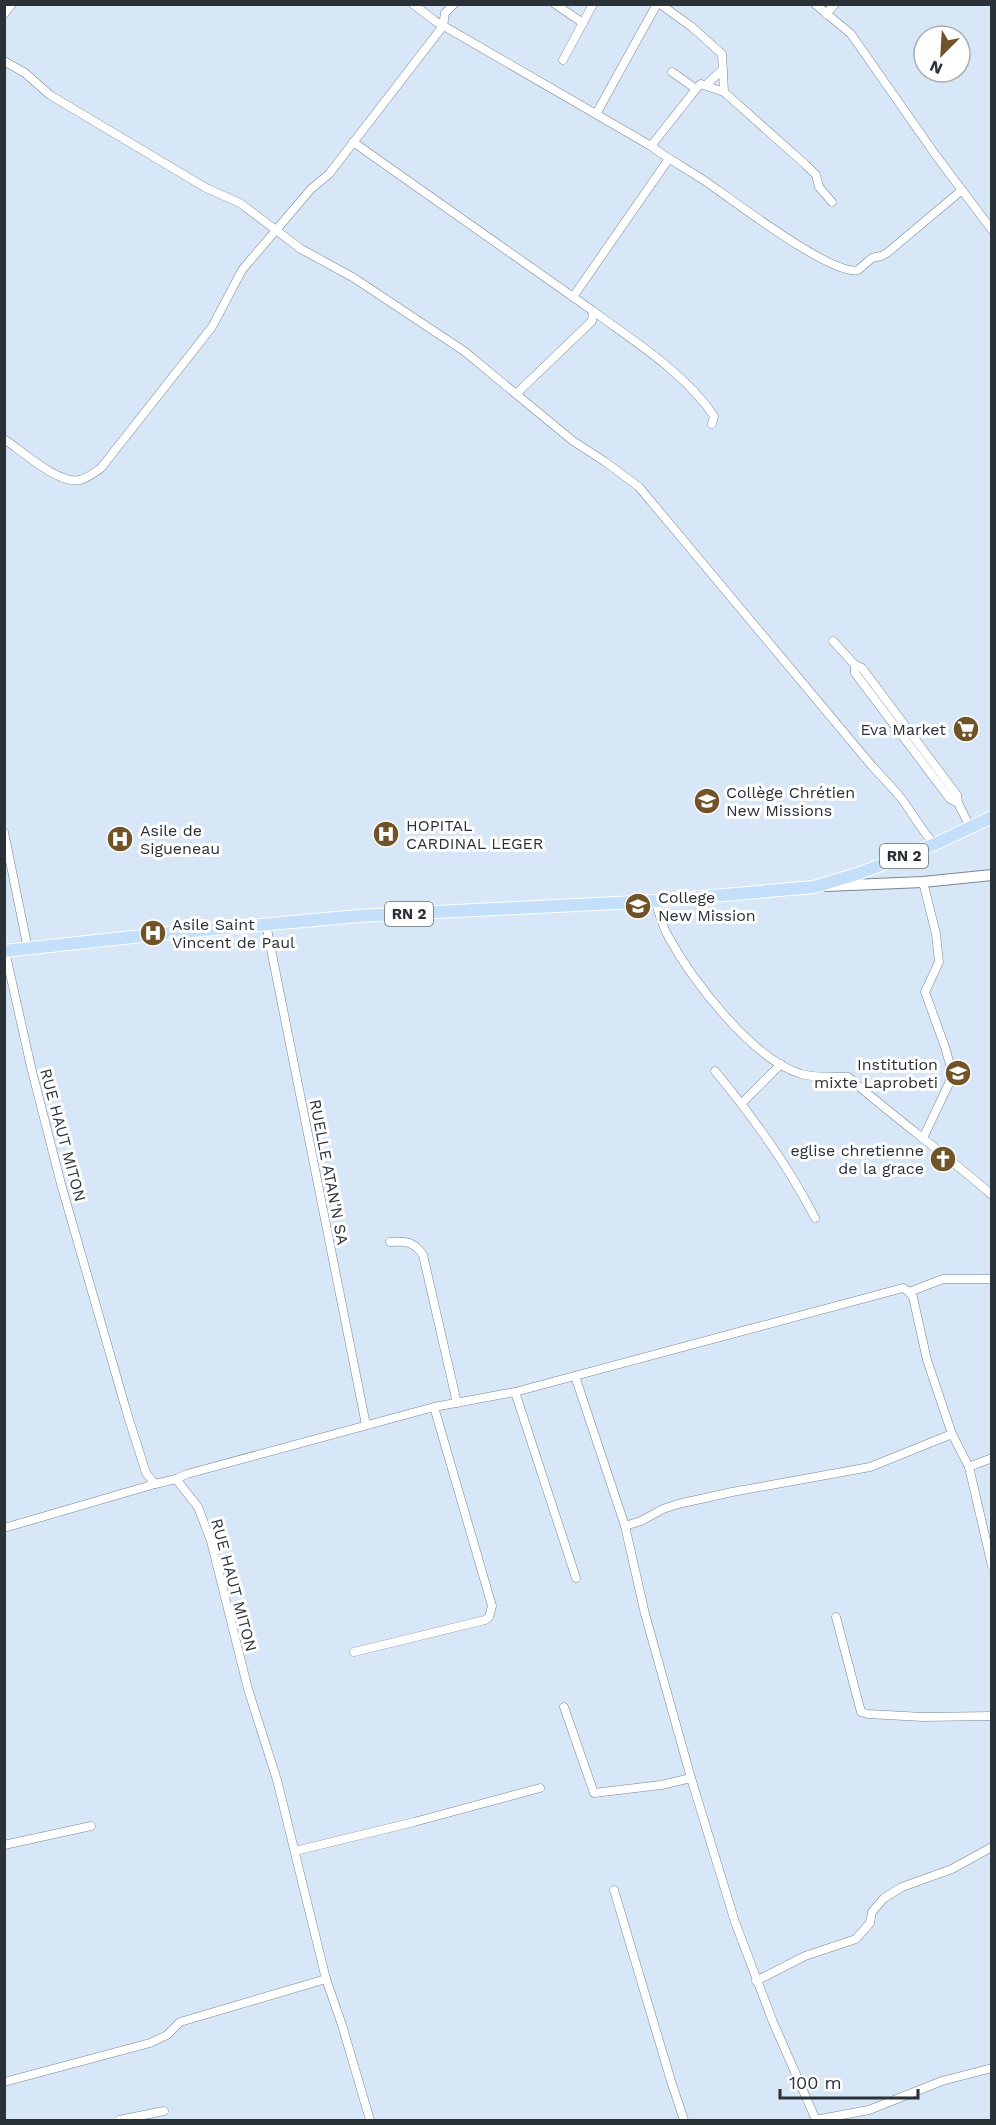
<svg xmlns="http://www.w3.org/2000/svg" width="996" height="2125" font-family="'Work Sans',sans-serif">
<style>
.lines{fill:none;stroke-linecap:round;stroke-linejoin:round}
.street-casing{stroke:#788795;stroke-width:9}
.secondary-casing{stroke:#788795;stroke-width:12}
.primary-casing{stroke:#fff;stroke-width:14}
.street{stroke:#fff;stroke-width:8}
.secondary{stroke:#fff;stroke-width:10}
.primary{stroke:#c3dffa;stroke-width:12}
.labels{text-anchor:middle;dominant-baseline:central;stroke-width:6;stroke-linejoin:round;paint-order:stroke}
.shield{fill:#fff;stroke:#6a6f73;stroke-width:1.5}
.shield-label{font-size:15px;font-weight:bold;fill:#2a3137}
.poi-label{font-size:16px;fill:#2a3137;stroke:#fff;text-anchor:start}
.street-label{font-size:16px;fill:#2a3137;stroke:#fff}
</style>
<rect width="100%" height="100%" fill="#d7e7f8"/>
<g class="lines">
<defs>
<g id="street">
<path d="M413 4 435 21 651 146C668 159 687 169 705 181 730 198 833 277 858 270L872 258 881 256 887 253 962 190"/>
<polyline points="555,4 583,23"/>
<polyline points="660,4 692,27 722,54 724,92 701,84 696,89"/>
<polyline points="815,4 851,34 937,157 992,230"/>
<polyline points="4,14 12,4"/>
<polyline points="826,14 835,4"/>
<polyline points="563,60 593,4"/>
<path d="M4 61 25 73 50 95 206 188 240 203 301 249 354 278 464 351 573 441 604 461 639 487 872 766C882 777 892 787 901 798 909 808 927 839 935 844"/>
<polyline points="706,85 723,69"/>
<polyline points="724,92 806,165 816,175 819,187 832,202"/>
<polyline points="596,114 657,4"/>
<polyline points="353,142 593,311 592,321 516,394"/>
<polyline points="651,146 696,89 672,72"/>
<polyline points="573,297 668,160"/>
<path d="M593 311C635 342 684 372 714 416L712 424"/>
<path d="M4 439C22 451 59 485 80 480 88 478 94 473 101 468L212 327 242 270 311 189 329 174 443 26 445 13 454 4"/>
<polyline points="833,641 855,665 862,668 957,795 958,803 970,827"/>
<polyline points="855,665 855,673 950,799 958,803"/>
<polyline points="4,832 28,949"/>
<polyline points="923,882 936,934 939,962 925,992 945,1047 953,1075 923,1138"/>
<path d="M655 901C659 912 662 925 668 936 692 980 752 1059 801 1074 817 1078 832 1077 848 1077 895 1118 945 1154 992 1195"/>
<polyline points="266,924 366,1425"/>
<polyline points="5,951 31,1067 61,1184 127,1413 146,1473 155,1484 176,1479 198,1507 211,1541 248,1689 277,1780 326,1979 342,2025 370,2120"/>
<path d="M715 1071C753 1117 788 1165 815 1218"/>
<polyline points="742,1103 781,1064"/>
<path d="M390 1242C405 1241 414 1241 423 1255L457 1403"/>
<polyline points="909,1292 943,1279 992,1279"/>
<polyline points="575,1376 625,1526 645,1614 691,1778 735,1922 773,2022 816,2120"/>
<polyline points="515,1392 576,1578"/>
<polyline points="992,1458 969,1467 992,1566"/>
<polyline points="176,1479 187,1474 434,1407 515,1392 903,1288 909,1292 913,1297 927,1360 952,1434 969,1467"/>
<polyline points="625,1526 641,1521 663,1509 678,1504 732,1492 870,1467 952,1434"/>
<polyline points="4,1528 155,1484"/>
<polyline points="836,1617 861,1712 868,1714 923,1717 992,1716"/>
<polyline points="354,1652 485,1620 489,1617 492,1606 434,1407"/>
<polyline points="564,1707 594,1793 661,1785 691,1778"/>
<polyline points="4,1845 91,1826"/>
<polyline points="295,1851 414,1822 540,1788"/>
<polyline points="614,1890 671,2081 684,2120"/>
<polyline points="756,1981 805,1956 856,1939 870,1923 872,1912 884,1898 902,1887 952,1869 992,1847"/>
<polyline points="4,2082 150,2043 167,2035 180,2022 326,1979"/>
<polyline points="119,2120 164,2111"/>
<polyline points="815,2120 869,2110 942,2081 992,2068"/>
</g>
<polyline id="secondary" points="826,886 923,882 992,875"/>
<polyline id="primary" points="4,951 160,934 358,916 655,901 814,887 860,873 935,844 992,817"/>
</defs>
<use href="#street" class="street-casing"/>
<use href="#secondary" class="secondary-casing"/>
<use href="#primary" class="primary-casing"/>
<use href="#street" class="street"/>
<use href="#secondary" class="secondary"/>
<use href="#primary" class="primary"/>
</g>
<defs>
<symbol id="supermarket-disc" viewBox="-11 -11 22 22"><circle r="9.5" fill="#705427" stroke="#fff"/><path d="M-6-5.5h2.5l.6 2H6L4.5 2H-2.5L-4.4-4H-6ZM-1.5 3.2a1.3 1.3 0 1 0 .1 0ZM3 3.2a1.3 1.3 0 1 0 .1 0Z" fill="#fff"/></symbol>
<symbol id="school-disc" viewBox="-11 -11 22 22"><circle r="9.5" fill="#705427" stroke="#fff"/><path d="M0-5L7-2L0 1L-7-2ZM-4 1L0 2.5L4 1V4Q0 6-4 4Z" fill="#fff"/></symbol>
<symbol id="hospital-disc" viewBox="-11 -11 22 22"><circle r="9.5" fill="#705427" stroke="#fff"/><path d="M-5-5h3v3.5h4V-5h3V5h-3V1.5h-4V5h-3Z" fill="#fff"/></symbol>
<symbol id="church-disc" viewBox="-11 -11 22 22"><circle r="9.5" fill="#705427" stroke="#fff"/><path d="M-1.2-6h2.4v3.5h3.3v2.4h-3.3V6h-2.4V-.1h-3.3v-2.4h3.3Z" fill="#fff"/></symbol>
</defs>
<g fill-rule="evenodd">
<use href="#supermarket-disc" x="951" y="714" width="30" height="30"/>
<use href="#school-disc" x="692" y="786" width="30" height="30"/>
<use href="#hospital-disc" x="371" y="819" width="30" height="30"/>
<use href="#hospital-disc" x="105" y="824" width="30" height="30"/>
<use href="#school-disc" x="623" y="891" width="30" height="30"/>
<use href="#hospital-disc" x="138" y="918" width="30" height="30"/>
<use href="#school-disc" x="943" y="1058" width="30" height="30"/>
<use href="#church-disc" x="928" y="1144" width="30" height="30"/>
</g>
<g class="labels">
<g class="shield">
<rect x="880" y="844" width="48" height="24" rx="4.5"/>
<rect x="385" y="902" width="48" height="24" rx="4.5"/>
</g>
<g class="shield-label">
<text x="904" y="856">RN 2</text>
<text x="409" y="914">RN 2</text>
</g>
<g class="poi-label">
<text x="946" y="729" text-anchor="end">Eva Market</text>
<text x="726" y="792">Collège Chrétien<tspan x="726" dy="18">New Missions</tspan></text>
<text x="406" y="825">HOPITAL<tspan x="406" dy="18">CARDINAL LEGER</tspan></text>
<text x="140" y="830">Asile de<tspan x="140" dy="18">Sigueneau</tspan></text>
<text x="658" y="897">College<tspan x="658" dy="18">New Mission</tspan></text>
<text x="172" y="924">Asile Saint<tspan x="172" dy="18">Vincent de Paul</tspan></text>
<text x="938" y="1064" text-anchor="end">Institution<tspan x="938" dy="18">mixte Laprobeti</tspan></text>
<text x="924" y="1150" text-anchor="end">eglise chretienne<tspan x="924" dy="18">de la grace</tspan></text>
</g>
<g class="street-label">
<text transform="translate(63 1135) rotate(75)">RUE HAUT MITON</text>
<text transform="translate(329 1172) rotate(79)">RUELLE ATAN'N SA</text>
<text transform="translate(234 1585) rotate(75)">RUE HAUT MITON</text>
</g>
</g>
<rect width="996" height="2125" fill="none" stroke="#2a3137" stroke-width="12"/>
<g transform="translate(942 54) rotate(204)"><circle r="28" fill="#ffffff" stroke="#aaadaf" stroke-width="1.5"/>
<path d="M0-4.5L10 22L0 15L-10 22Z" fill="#705427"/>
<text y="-9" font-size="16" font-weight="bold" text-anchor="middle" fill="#2a3137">N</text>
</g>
<path d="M780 2089v9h138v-9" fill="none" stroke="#2a3137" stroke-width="3"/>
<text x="789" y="2089" font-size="18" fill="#2a3137" stroke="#ffffff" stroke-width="4.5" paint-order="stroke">100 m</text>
</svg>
